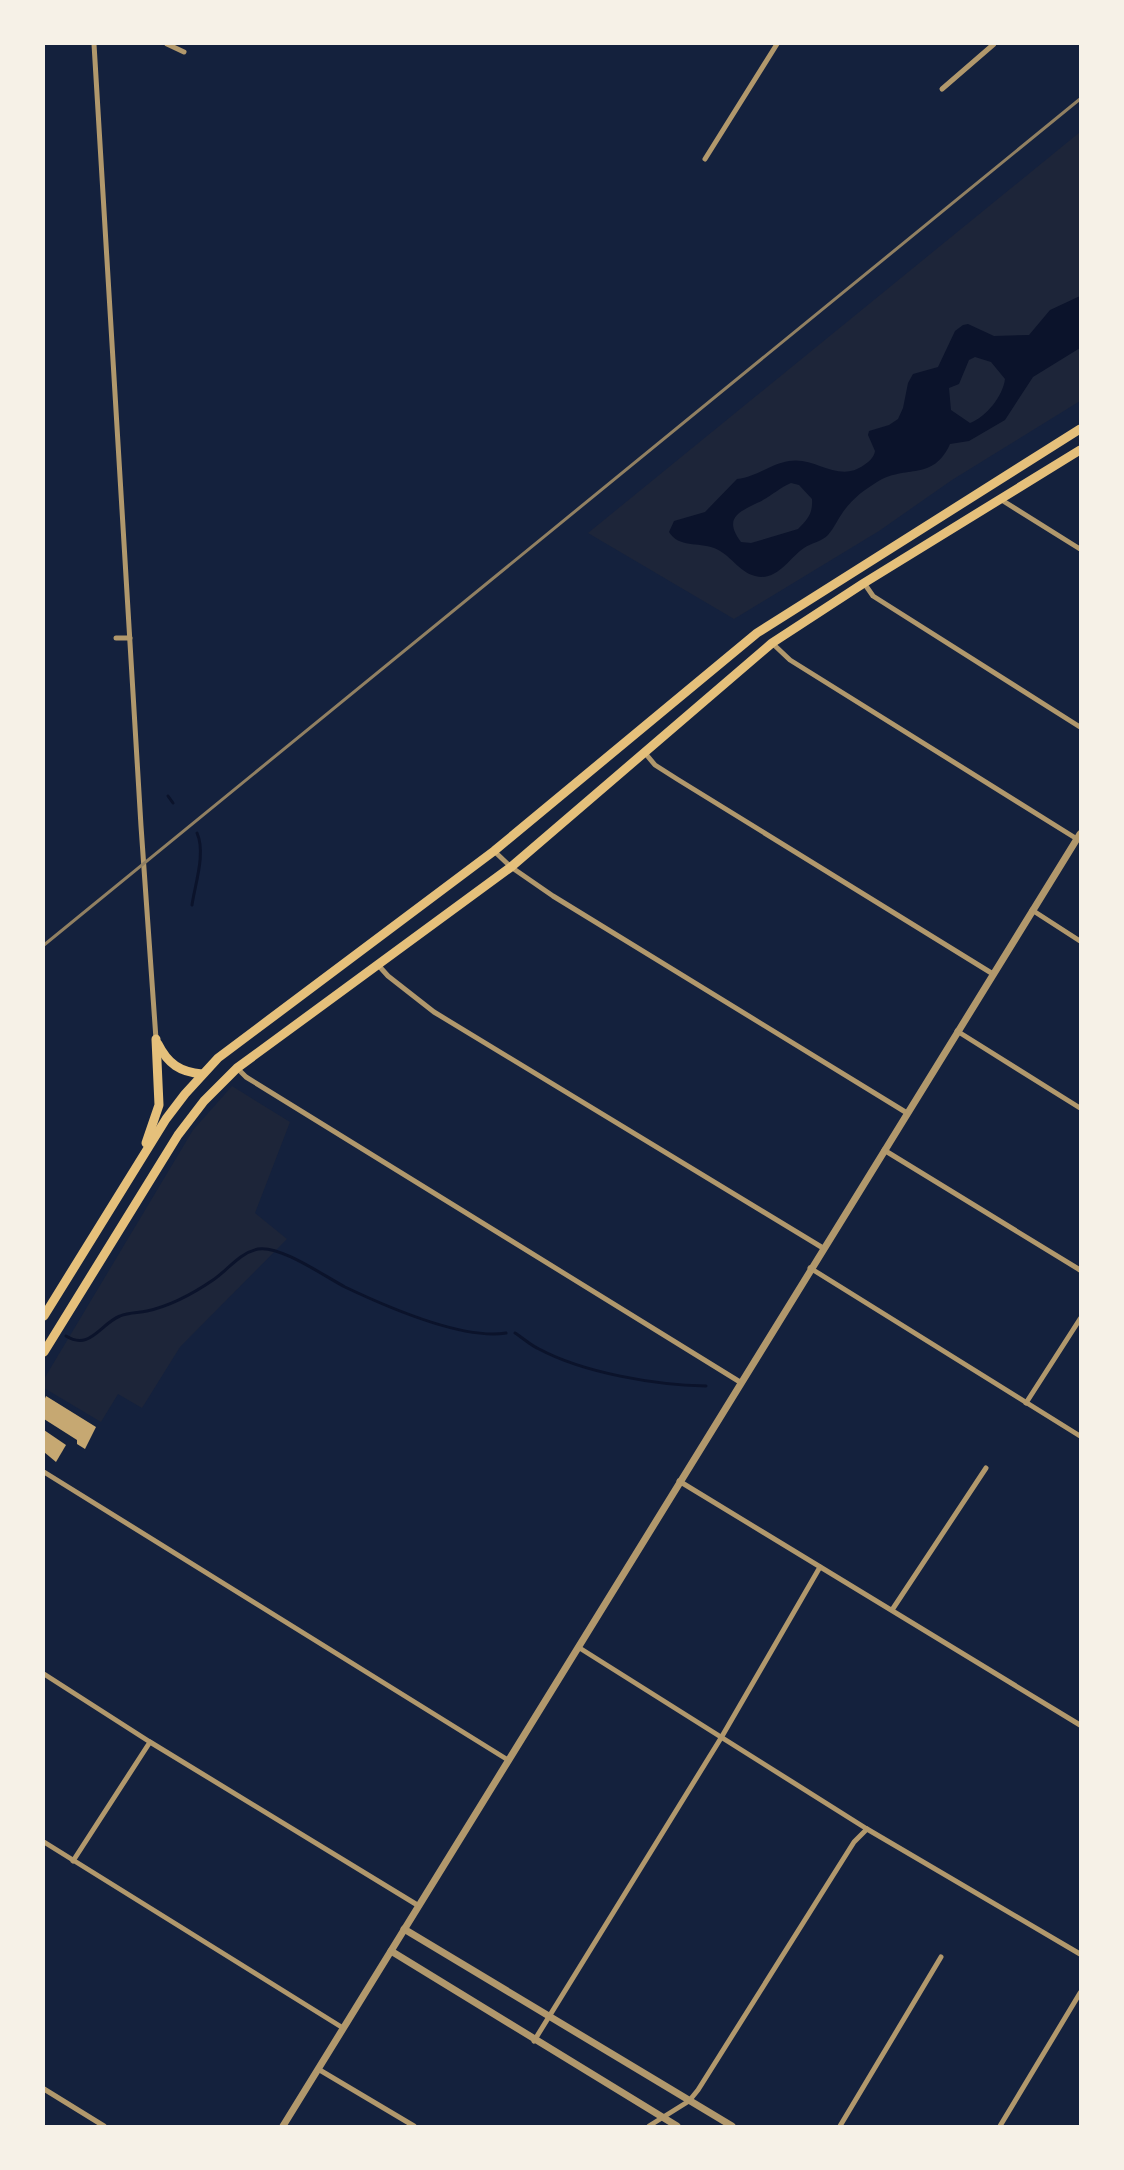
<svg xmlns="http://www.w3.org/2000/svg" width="1124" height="2170" font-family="Inter,sans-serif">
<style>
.green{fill:#1d2539}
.water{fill:#0b132b;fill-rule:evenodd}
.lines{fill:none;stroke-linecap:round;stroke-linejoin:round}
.stream{stroke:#0b132b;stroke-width:3}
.building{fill:#c6a872}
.minor{stroke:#b1986c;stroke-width:5}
.tertiary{stroke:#b1986c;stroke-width:7}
.trunk{stroke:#e5c07b;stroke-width:9}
.rail{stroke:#918062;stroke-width:3}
</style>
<rect width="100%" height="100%" fill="#14213d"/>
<g class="green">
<polygon points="1080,132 1080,401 952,480 879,531 734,619 588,533"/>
<polygon points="232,1086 290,1122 255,1213 287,1239 180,1347 142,1408 118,1394 101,1422 44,1388 44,1379 193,1130"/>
</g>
<path class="water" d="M1080 296V348L1033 377 1005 420 969 441 950 444C933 482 906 464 877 482 864 490 852 499 843 512 838 519 834 528 828 535 823 541 811 543 804 548 789 558 777 582 755 576 739 572 730 554 714 548 698 542 679 548 669 532L674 521 705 512 737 479C757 477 770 464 789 461 816 456 838 484 864 465 870 461 874 457 875 451L868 435 869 431 889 425 898 419 903 408 908 383 913 374 938 367 955 331 963 325 968 324 994 336 1029 335 1050 310ZM975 357 991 362 1005 379C1003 396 986 417 970 423L951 410 949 388 959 384 969 360ZM791 483 799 485 812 499C813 513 808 519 798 529L751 543 741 542C723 518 739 512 757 503 769 498 779 488 791 483Z"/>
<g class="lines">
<g class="stream">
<polyline points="168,796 173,803"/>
<path d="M192 905C195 884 206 853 197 833"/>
<path d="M515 1333C523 1338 530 1345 539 1349 584 1373 655 1385 706 1386"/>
<path d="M66 1336C90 1351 100 1324 120 1316 129 1312 138 1313 147 1311 170 1306 194 1293 213 1280 228 1270 239 1253 258 1249 280 1245 324 1276 345 1287 385 1306 462 1340 506 1333"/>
</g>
</g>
<g class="building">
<polygon points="46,1396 96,1427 85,1449 77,1444 77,1440 44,1419 44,1401"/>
<polygon points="44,1430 66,1445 56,1462 44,1452"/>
</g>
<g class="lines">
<g class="minor">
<polyline points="94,44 141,826 156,1039"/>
<polyline points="167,44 184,52"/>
<polyline points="942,89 994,44"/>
<polyline points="705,159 777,44"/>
<polyline points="1000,499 1080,549"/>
<polyline points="864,583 873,596 1080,727"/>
<polyline points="116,638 130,638"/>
<polyline points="772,643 790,660 1077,839"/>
<polyline points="645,753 655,765 677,779 993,974"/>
<polyline points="494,851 511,867 553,896 907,1113"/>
<polyline points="1032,910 1080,941"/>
<polyline points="379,966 388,976 434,1012 823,1248"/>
<polyline points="957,1031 1080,1108"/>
<polyline points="237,1068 246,1077 740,1382"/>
<polyline points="884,1150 1080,1270"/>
<polyline points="810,1268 1080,1436"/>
<polyline points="1026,1403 1080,1319"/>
<polyline points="44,1472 508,1760"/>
<polyline points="679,1481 1080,1725"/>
<polyline points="892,1610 986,1468"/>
<polyline points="578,1647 867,1829 1080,1954"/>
<polyline points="44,1674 150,1742 419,1906"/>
<polyline points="44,1842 343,2028"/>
<polyline points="73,1861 150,1742"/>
<polyline points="534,2041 721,1738 820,1567"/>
<polyline points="318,2069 414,2126"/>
<polyline points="44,2089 104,2126"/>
<polyline points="649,2126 689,2101 698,2090 854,1842 867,1829"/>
<polyline points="840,2126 941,1957"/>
<polyline points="1000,2126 1080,1993"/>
</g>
<g class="tertiary">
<polyline points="404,1929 732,2126"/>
<polyline points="391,1951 677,2126"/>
<polyline points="283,2126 1080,834"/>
</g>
<g class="trunk">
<path d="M158 1044C168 1064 180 1072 202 1074"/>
<polyline points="146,1143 159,1105 156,1039"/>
<polyline points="44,1316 166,1119 185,1094 218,1058 494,851 757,633 1080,429"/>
<polyline points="44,1352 178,1135 204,1101 237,1068 511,867 772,643 864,583 1080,450"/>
</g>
<polyline class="rail" points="44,945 1080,99"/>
</g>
<rect width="1124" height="2170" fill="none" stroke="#f6f1e7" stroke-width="90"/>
</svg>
